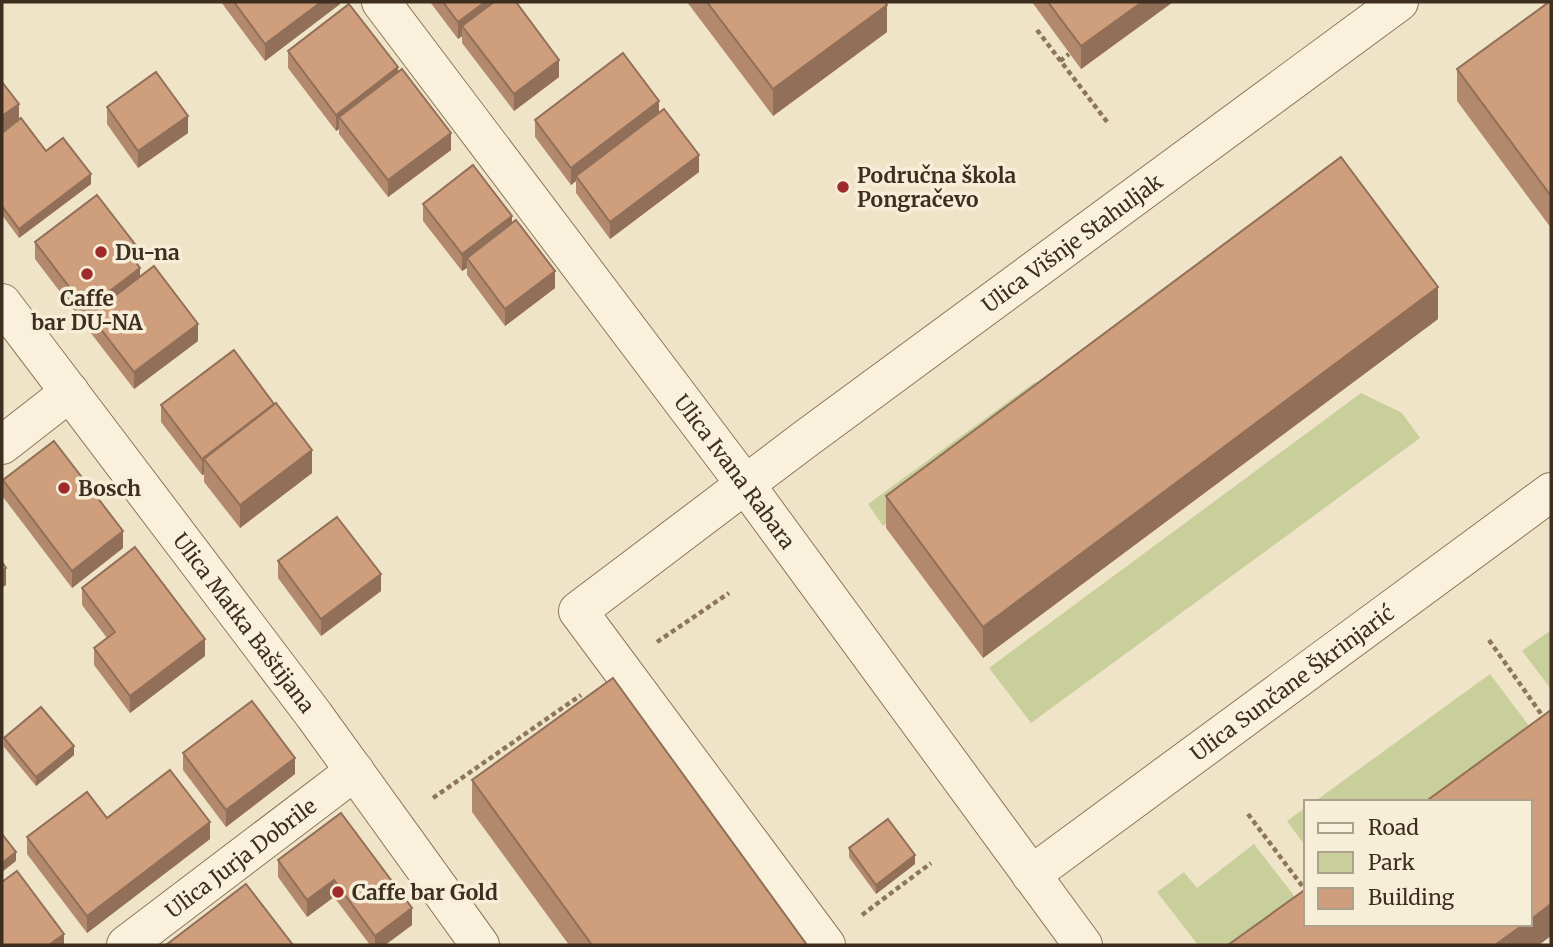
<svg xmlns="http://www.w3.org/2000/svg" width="1553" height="947" font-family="Merriweather,serif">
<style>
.green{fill:#c9cf9b}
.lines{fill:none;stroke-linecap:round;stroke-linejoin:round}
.minor-casing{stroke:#8d765c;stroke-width:40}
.path{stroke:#8d765c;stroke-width:4.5;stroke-dasharray:5 3.5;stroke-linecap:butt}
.minor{stroke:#faf1dc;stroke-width:38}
.wall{fill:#b2896c}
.shaded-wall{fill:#916f58}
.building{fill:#cf9f7d;stroke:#916f58;stroke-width:2}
.poi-dot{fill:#9e2a2b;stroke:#f7eed8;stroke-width:2.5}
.labels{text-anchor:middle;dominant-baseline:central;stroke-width:7;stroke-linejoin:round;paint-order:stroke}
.poi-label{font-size:21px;font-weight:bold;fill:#3d2e20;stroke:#f7eed8;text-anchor:start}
.street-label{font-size:21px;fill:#3d2e20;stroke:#f7eed8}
</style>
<rect width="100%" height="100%" fill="#f0e4c8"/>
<g class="green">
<polygon points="1035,382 1052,403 883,526 868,504"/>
<polygon points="1361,393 1402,413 1420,438 1031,723 989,668"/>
<polygon points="1551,630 1551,689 1522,651"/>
<polygon points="1490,674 1533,731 1436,802 1314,802"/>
<polygon points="1306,807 1306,847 1287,821"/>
<polygon points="1254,844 1299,902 1243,945 1198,945 1157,892 1184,872 1197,888"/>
</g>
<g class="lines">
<defs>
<g id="minor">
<path id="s1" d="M381 2 745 484 1083 945"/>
<path id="s2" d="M2 303 314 715 480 945"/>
<polyline points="2,445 70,392"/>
<path id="s3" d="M1031 875 1551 492"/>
<path id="s4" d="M126 945 355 771"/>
<path id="s5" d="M826 945 578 611 804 440 1399 2"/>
</g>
</defs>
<use href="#minor" class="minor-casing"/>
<g class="path">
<polyline points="1037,30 1108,123"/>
<polyline points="1060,61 1069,54"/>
<polyline points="1489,640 1551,728"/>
<polyline points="657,642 729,593"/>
<polyline points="433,798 581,695"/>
<polyline points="1248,814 1306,891"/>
<polyline points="862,915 931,863"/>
</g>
<use href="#minor" class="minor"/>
</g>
<g class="wall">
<polygon points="221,2 340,2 340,4 265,61"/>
<polygon points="430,2 516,2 559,77 514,111 462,43 462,36 458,39"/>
<polygon points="687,2 885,2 887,32 773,116"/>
<polygon points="1032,2 1173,2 1081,69"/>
<polygon points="1551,2 1551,228 1457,101 1457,69"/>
<polygon points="288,51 398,72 451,150 388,197 339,134 339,129 336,131 288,68"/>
<polygon points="2,82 19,120 46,151 91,184 19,238 2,215"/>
<polygon points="107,107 188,133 138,168 107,124"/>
<polygon points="659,113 699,172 610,239 576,193 576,181 571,185 535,137 535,120"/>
<polygon points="423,204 512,223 555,288 505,326 467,275 467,268 462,271 423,221"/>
<polygon points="35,242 138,265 140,277 198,341 134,389 90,332 90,323 86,326 35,259"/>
<polygon points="1438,319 983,658 886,528 886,496"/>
<polygon points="161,405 312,473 240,528 204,482 204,474 202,475 161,422"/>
<polygon points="3,480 123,548 72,588 3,497"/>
<polygon points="278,561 381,591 321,636 278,578"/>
<polygon points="82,588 205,656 130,713 94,665 94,648 107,638 82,605"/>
<polygon points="4,738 74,755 36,786 4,747"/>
<polygon points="183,753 295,774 226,827 183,770"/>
<polygon points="472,780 807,945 569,945 472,812"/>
<polygon points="341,813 412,925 385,945 370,945 334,897 307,917 278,877 278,860"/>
<polygon points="107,818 210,839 87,933 27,854 27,837"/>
<polygon points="849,848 915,864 876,894 849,857"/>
</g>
<g class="shaded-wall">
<polygon points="321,2 340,2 340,4 265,61 265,44"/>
<polygon points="485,2 507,2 462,26 462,36 458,39 458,22"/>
<polygon points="1142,2 1173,2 1081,69 1081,46"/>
<polygon points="887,5 887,32 773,116 773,89"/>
<polygon points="559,60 559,77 514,111 514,94"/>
<polygon points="398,67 398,84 339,117 339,129 336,131 336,115"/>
<polygon points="659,101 659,118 576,176 576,181 571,185 571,168"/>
<polygon points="19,104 19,121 2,133 2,116"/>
<polygon points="188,116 188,133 138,168 138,151"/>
<polygon points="451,133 451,150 388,197 388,180"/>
<polygon points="699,155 699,172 610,239 610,222"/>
<polygon points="91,174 91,184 19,238 19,229"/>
<polygon points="512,216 512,233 467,258 467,268 462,271 462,254"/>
<polygon points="138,248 138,265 130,254"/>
<polygon points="140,268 140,285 90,315 90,323 86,326 86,309"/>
<polygon points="555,271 555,288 505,326 505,309"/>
<polygon points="1438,287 1438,319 983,658 983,627"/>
<polygon points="198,324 198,341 134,389 134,372"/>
<polygon points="274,404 274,421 204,459 204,474 202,475 202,459"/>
<polygon points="312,450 312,473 240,528 240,505"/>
<polygon points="123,531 123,548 72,588 72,571"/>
<polygon points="6,568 6,585 2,588 2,571"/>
<polygon points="381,574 381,591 321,636 321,619"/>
<polygon points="205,639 205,656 130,713 130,696"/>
<polygon points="74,746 74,755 36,786 36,777"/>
<polygon points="295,758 295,774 226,827 226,810"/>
<polygon points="210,822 210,839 87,933 87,916"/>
<polygon points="16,852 16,861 2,872 2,863"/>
<polygon points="915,855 915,864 876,894 876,885"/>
<polygon points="334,880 334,897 307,917 307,900"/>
<polygon points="1551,904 1551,936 1539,945 1495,945 1524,924 1530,924 1530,920"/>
<polygon points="412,908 412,925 385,945 375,945 375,936"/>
<polygon points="64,934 64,945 49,945"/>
</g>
<g class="building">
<polygon points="234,2 321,2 265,44"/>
<polygon points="443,2 485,2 458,22"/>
<polygon points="494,2 516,2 559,60 514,94 462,26"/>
<polygon points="707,2 885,2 887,5 773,89"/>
<polygon points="1048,2 1142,2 1081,46"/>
<polygon points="1549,2 1551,2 1551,196 1457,69"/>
<polygon points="349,4 398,67 336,115 288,51"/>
<polygon points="623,53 659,101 571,168 535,120"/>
<polygon points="402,69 451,133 388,180 339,117"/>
<polygon points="156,72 188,116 138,151 107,107"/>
<polygon points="2,82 19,104 2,116"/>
<polygon points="664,109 699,155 610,222 576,176"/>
<polygon points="21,118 46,151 63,138 91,174 19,229 2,206 2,133"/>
<polygon points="1341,157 1438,287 983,627 886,496"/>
<polygon points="473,165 512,216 462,254 423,204"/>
<polygon points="97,195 138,248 130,254 140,268 86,309 35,242"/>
<polygon points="516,220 555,271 505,309 467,258"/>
<polygon points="154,266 198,324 134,372 90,315"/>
<polygon points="234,350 274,404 202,459 161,405"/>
<polygon points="276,403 312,450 240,505 204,459"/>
<polygon points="54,441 123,531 72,571 3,480"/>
<polygon points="337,517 381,574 321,619 278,561"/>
<polygon points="135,547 205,639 130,696 94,648 115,632 82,588"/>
<polygon points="2,562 6,568 2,571"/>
<polygon points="613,678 807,945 592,945 472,780"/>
<polygon points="252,701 295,758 226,810 183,753"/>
<polygon points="41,707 74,746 36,777 4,738"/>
<polygon points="1551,710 1551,904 1530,920 1530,802 1425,802"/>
<polygon points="170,770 210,822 87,916 27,837 87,792 107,818"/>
<polygon points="341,813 412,908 375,936 334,880 307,900 278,860"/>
<polygon points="888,819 915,855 876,885 849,848"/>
<polygon points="2,834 16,852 2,863"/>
<polygon points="17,871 64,934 49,945 2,945 2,882"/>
<polygon points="246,884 293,945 166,945"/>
<polygon points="1306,889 1306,924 1524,924 1495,945 1228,945"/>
</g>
<g class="poi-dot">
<circle cx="843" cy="187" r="7"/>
<circle cx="101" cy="252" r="7"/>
<circle cx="87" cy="274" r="7"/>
<circle cx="64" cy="488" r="7"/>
<circle cx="338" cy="892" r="7"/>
</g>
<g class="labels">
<g class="poi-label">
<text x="857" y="175">Područna škola<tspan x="857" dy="24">Pongračevo</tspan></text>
<text x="115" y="252">Du-na</text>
<text x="87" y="298" text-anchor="middle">Caffe<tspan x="87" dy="24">bar DU-NA</tspan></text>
<text x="78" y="488">Bosch</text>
<text x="352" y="892">Caffe bar Gold</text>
</g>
<g class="street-label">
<text stroke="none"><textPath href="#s5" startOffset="1032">Ulica Višnje Stahuljak</textPath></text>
<text stroke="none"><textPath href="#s1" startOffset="588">Ulica Ivana Rabara</textPath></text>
<text stroke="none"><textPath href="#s2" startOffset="401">Ulica Matka Baštijana</textPath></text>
<text stroke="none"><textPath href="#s3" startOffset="324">Ulica Sunčane Škrinjarić</textPath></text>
<text stroke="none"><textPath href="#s4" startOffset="144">Ulica Jurja Dobrile</textPath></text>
</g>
</g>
<rect width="1553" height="947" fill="none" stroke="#3d2e20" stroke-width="7"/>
<rect x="1304" y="800" width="228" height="126" fill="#f7eed8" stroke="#ada18e" stroke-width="2"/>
<rect x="1318" y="823" width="35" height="10" fill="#faf1dc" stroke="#ada18e" stroke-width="2"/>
<text x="1368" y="835" font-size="21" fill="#3d2e20">Road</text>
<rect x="1318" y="852" width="35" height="21" fill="#c9cf9b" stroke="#ada18e" stroke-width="2"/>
<text x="1368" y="870" font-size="21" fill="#3d2e20">Park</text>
<rect x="1318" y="888" width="35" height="21" fill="#cf9f7d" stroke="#ada18e" stroke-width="2"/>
<text x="1368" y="905" font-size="21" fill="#3d2e20">Building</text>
</svg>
